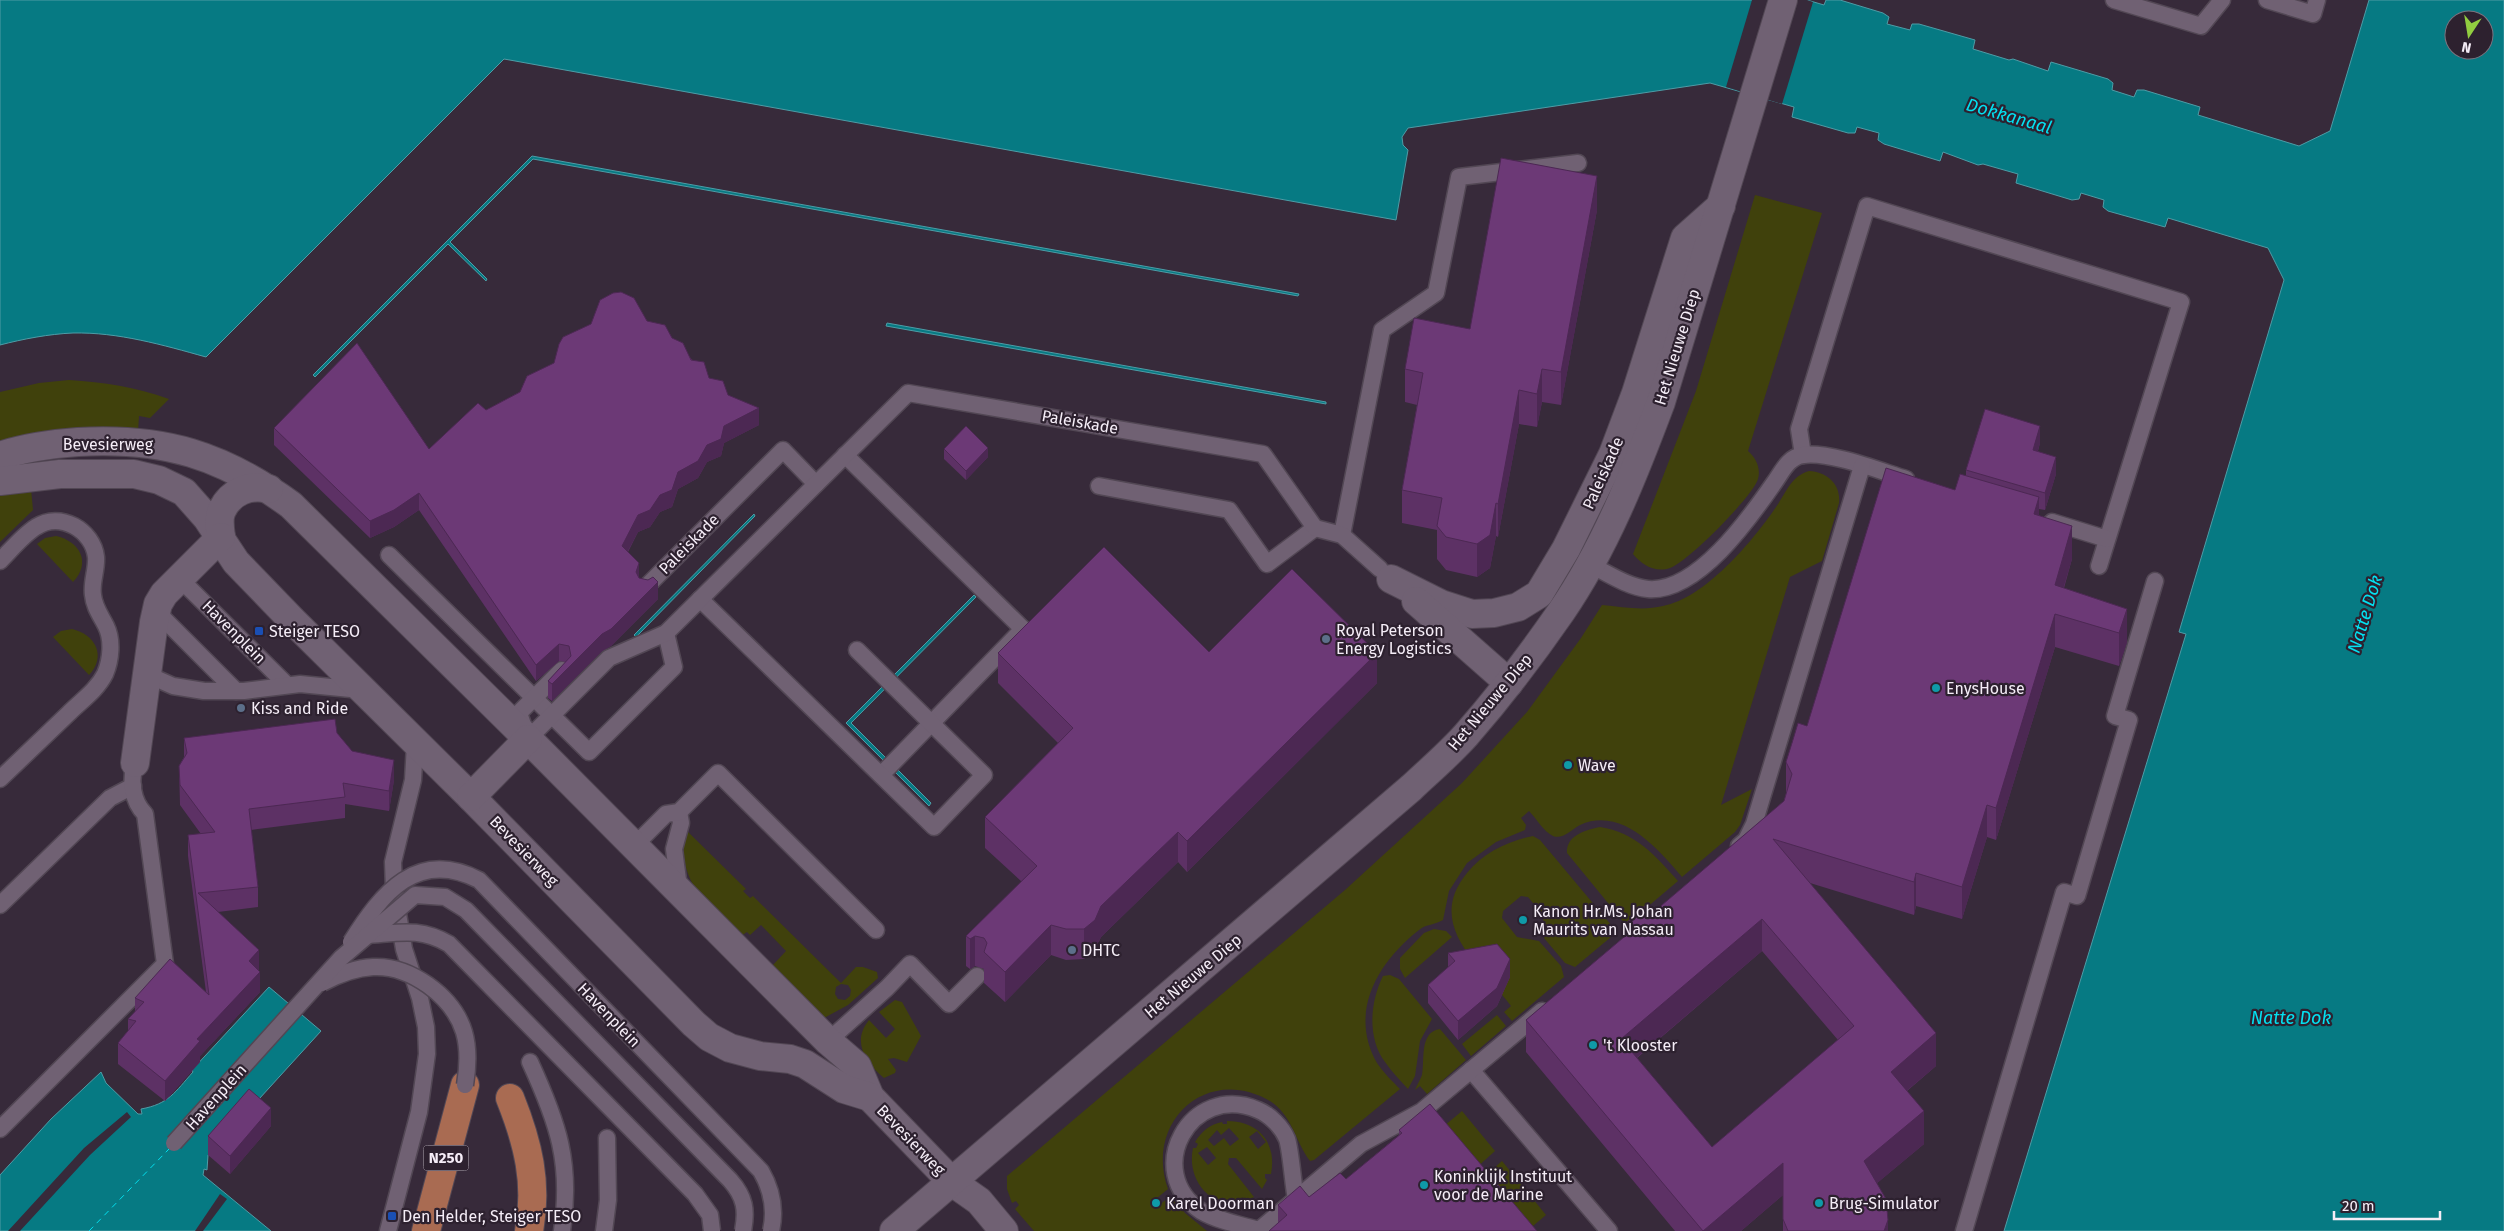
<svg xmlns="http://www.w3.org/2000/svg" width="2504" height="1231" font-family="'Fira Sans',sans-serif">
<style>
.green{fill:#40410c;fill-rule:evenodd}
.water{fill:#067a83;stroke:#4e9ca6;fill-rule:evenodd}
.pier{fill:#372a3a}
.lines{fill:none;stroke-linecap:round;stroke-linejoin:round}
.ferry{stroke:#03e1f1;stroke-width:1;stroke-dasharray:6 5;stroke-linecap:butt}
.lane-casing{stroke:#524754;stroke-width:19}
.street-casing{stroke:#524754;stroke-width:30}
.secondary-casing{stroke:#524754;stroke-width:30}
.primary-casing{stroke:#524754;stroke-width:30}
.lane{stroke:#706173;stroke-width:16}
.street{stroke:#706173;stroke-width:28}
.secondary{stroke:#706173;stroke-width:28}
.primary{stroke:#a96b52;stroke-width:28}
.lane-bridge-casing{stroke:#524754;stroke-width:19;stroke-linecap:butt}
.lane-bridge{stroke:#706173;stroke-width:16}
.wall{fill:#5d3165;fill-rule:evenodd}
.shaded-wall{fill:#4c2853}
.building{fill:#6c3976;stroke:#4c2853;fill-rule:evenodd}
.transit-dot{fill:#1a4fb4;stroke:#2d212f;stroke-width:2}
.service-dot{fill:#5c6f8a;stroke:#2d212f;stroke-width:2}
.culture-dot{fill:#0f9aa8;stroke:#2d212f;stroke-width:2}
.labels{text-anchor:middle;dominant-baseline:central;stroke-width:4.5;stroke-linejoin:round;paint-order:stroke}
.shield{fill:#2d212f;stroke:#b9b0bb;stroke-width:1}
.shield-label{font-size:15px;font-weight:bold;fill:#f5edf7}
.street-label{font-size:16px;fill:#f5edf7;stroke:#2d212f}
.poi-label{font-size:16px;fill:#f5edf7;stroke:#2d212f;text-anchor:start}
.water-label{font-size:18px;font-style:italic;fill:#03e1f1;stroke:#2d212f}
</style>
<rect width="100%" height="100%" fill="#372a3a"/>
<g class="green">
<path d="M1755 195 1822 213 1748 451C1756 458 1761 468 1758 479 1753 496 1688 562 1670 568 1655 573 1642 565 1633 554L1696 391Z"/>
<path d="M69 380C104 382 135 387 169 399L150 418 139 416 138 432 0 442V392L39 383Z"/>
<path d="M1809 471C1827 472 1841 484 1839 503L1822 561 1790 577 1721 805 1752 789 1740 825 1735 832 1682 877C1658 849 1622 806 1580 825 1572 829 1563 840 1553 836 1544 832 1536 818 1529 811L1521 818 1526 825 1525 830 1496 842 1467 863 1449 891 1443 920C1435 925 1426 924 1419 930 1378 962 1348 1012 1377 1063 1383 1072 1392 1081 1400 1089L1314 1160 1310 1161C1295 1141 1292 1115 1270 1101 1207 1064 1144 1122 1168 1189L1151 1203 1155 1208 1171 1196 1185 1213 1207 1231H1034L1015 1209 1019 1205 1016 1201 1012 1203 1007 1189V1176L1345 890 1462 783 1527 712 1581 638 1602 605C1623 607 1643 611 1663 606 1705 598 1753 541 1776 507 1786 493 1791 476 1809 471Z"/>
<polygon points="31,489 33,510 0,542 0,495"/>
<path d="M56 536C79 541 92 562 73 582L37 544 45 538Z"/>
<path d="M72 629C95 634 107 656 89 675L53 637 61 631Z"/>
<path d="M1600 827C1635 832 1656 856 1678 881L1626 925 1567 853C1566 835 1586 830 1600 827Z"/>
<path d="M685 829 746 889 743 891 750 898 753 896 841 983 856 967H863L877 972 878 978 848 1005 824 1018 772 966 786 951 761 925 750 935 747 932 741 936C707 902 676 884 685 829ZM841 984 848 985 851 990 850 996 845 1000 838 999 835 994 836 987Z"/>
<path d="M1533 836 1540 840 1617 932 1575 967 1565 963 1544 938 1543 915 1528 897 1521 896 1503 911 1502 918 1517 937 1539 941 1561 966 1564 977 1512 1021 1504 1012 1511 1006C1481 966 1424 925 1467 873 1483 853 1508 841 1533 836Z"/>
<polygon points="1434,929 1446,931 1452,937 1405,978 1400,969 1400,958 1424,933"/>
<path d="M1390 975 1399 979 1432 1019 1420 1041 1415 1076 1408 1089C1400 1080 1392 1072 1385 1062 1367 1038 1370 1002 1383 976Z"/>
<path d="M895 1000 902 1002 921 1036 907 1062 894 1058 888 1059 896 1070 895 1073 884 1078C866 1063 851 1042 869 1020L886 1038 895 1029 879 1012Z"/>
<polygon points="1497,1015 1506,1026 1471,1056 1462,1044"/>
<path d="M1440 1029 1466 1060 1427 1094 1420 1086 1415 1090C1417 1085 1420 1080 1422 1075 1425 1060 1419 1032 1440 1029Z"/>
<polygon points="1462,1111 1495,1151 1465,1178 1431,1137"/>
<path d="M1227 1121C1259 1121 1277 1143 1271 1174H1265V1178L1267 1180 1262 1189 1236 1158H1229L1228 1164 1254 1197C1219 1218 1185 1184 1193 1148H1196L1198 1144 1195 1142C1202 1131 1209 1125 1222 1122L1223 1124H1227ZM1229 1128 1239 1139 1230 1146 1224 1138 1214 1146 1208 1140 1217 1130 1221 1135ZM1257 1131 1266 1142 1258 1149 1249 1137ZM1207 1147 1216 1158 1208 1165 1198 1153Z"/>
<polygon points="1502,1161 1546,1215 1527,1231 1472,1187"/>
</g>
<g class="water">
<path d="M0 0H1807L1824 5 1826 0H1840L1883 13 1889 17 1887 24 1910 30 1912 24H1919L1975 40 1973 49 2009 60 2013 59 2048 71 2051 62 2108 79 2113 83 2112 90 2134 97 2137 90H2144L2200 107 2198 115 2299 146 2330 131 2369 0H2504V1231H2004L2186 634 2179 632 2284 280 2268 248 2168 218 2165 227 2108 211 2103 207 2104 200 2081 193 2079 199 2072 200 2016 183 2018 174 1983 164 1978 165 1943 152 1940 161 1884 144 1878 140 1879 133 1857 127 1855 133H1848L1792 117 1794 107 1710 83 1408 128 1402 137 1403 145 1408 150 1396 220 504 59 206 357C163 345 118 332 73 333 49 334 23 339 0 345ZM2454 20H2484V50H2454Z"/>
<polygon points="532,156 1299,294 1298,296 533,159 450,242 487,279 486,281 448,244 315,377 313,375"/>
<polygon points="887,323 1288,395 1326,402 1326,404 886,326"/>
<polygon points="754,514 755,516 636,637 634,635"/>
<polygon points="974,595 976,597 851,723 931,803 929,806 846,723"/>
<path d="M269 987 321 1031 208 1155 207 1170 204 1169 203 1175 271 1231H0V1175L51 1119 101 1072 106 1083 138 1114H142L141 1109C169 1104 175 1092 193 1072L192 1070Z"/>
</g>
<g class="pier">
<polygon points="1752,0 1807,0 1813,2 1782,104 1726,87"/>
<polygon points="127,1112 131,1117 90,1155 20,1231 8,1231 84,1148"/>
<polygon points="220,1194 227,1199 203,1231 195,1231"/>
</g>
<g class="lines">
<polyline class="ferry" points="89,1231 169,1149"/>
<defs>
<g id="lane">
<polyline points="2114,0 2201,26 2222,0"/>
<polyline points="2267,0 2313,14 2317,0"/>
<polyline points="845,455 1023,629 881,775"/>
<polyline points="1803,455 1799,429 1867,206 2181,302 2099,566"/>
<polyline points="1099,486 1229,510 1267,564 1315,528"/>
<polyline points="2052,522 2107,539"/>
<polyline points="1342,535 1382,330 1436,293 1459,177 1578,163"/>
<polyline points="389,555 589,752 674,667 666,633"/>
<path d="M0 561C11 550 23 535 36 527 60 511 93 530 96 557 97 570 91 582 93 595 94 607 101 616 106 626 113 640 111 660 105 674 97 690 81 701 69 713 46 735 23 757 0 779"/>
<path d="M1589 564C1607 573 1628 587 1648 589 1697 593 1749 519 1774 483 1782 472 1788 457 1803 455 1829 451 1880 471 1906 479"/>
<polyline points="180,579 287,685"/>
<polyline points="646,587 783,450 816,484"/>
<polyline points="700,599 934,827 984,775 857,650"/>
<polyline points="156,611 236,691"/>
<polyline points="562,670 519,713 528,739 609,658 666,633 908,393 1263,454 1315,528 1342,535 1380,569"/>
<polyline points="146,674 173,686 204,691 244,691 300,684 361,690"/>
<polyline points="679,812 681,823 674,849 679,888"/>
<polyline points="627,840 643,837 666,814 679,812 718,773 876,930"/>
<polyline points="1739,846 1746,840 1754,824 1862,466"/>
<polyline points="0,905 110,798 133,786"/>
<polyline points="828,1041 887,988 910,964 949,1004 977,976"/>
<path d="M530 1062C558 1123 572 1163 562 1231"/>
<polyline points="1471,1070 1609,1231"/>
<path d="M0 1129 165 964 145 814C132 801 130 781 135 763"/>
<path d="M1259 1230C1241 1225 1218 1221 1201 1211 1142 1172 1190 1081 1258 1110 1270 1115 1282 1127 1287 1139 1291 1151 1293 1185 1296 1199"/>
<polyline points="388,1231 419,1112 427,1054 426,1027 420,998 404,949 394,890 393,862 413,780 415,744"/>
<polyline points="604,1231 608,1200 607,1138"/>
<polyline points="1258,1231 1361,1144 1422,1111 1542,1011"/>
<polyline points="1964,1231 2064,892 2077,896 2129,720 2115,716 2155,581"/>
</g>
<g id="street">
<path d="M0 456C26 447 51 444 78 442 164 437 222 455 291 505L528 739 828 1041 857 1066 870 1097 952 1182 979 1201 1004 1231"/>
<polyline points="0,481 60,474 134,474 159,480 184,492 207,518 236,562 292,620 471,797 694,1024 709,1037 730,1048 760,1056 790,1059 805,1064 844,1089 870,1097"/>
<path d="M221 537C220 529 218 518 222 510 231 491 251 484 269 489"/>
<polyline points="1391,579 1441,604 1472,614 1494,613 1518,607 1539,594 1566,549 1613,454 1636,393 1685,238 1721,206"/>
<polyline points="1416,601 1509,683"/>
<polyline points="135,763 154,622 158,604 164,594 221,537"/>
<polyline points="471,797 528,739"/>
</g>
<path id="secondary" d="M894 1231 1411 788C1429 771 1449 754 1466 735 1500 696 1532 654 1561 612 1605 548 1634 474 1661 402L1783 0"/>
<g id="primary">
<path d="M510 1098C528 1143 538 1183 529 1231"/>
<polyline points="426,1231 465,1085"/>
</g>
</defs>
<use href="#lane" class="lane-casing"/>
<use href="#street" class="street-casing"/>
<use href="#secondary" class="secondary-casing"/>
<use href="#primary" class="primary-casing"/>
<use href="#lane" class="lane"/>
<use href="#street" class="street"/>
<use href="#secondary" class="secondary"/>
<use href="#primary" class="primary"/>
<defs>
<g id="lane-bridge">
<path d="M367 935C399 933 420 927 449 944L695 1194 710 1215 712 1231"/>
<path d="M351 942C382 893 417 848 479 880L761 1171C772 1190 776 1209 771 1231"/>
<path d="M322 983C337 975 355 968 373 967 410 965 453 996 464 1032 469 1049 468 1067 465 1085"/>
<path d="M174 1143 341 958 415 895 445 897 466 910 730 1180C745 1197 747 1210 743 1231"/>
</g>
</defs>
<use href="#lane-bridge" class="lane-bridge-casing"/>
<use href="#lane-bridge" class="lane-bridge"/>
</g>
<g class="wall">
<polygon points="1597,210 1561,405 1542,402 1537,427 1519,424 1498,537 1496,536 1490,568 1477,577 1446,570 1437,559 1437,530 1402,523 1402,490 1417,405 1405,402 1405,369 1470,329"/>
<polygon points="647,321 672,338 709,378 759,425 724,443 721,456 707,462 698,478 678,489 672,507 660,512 650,527 638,532 628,552 639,578 658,599 611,646 602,651 552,701 548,698 548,681 566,662 559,661 536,681 419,510 394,527 370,538 274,445 274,428 429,449 486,410 520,392"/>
<path d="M2040 443 2038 451 2056 474 2045 510 2039 509V516L2072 559 2064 588 2127 609V642L2119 666 2055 647 1996 840 1987 837 1962 919 1916 906 1914 915 1810 883 1936 1066 1907 1091 1924 1144 1877 1183 1888 1231H1783V1195L1741 1231H1675L1526 1052V1020L1624 937V925L1655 911 1784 801 1786 794V762L1807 726 1955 490 1966 475V470ZM1762 951 1838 1040 1712 1147 1637 1058Z"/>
<polygon points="944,449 988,457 966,480 944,459"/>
<polygon points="1209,652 1377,683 1187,872 1178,862 1101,937 1095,950 1084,959 1066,960 1051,955 1005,1002 984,983 984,969 975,966 970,969 966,966 966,936 1022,882 985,848 985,817 1058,743 998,683 998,653"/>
<polygon points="337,733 352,751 394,780 389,811 345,804 345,818 251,830 258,887 258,907 218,912 259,970 260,992 200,1056 200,1062 165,1101 118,1064 118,1043 128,1031 128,1019 135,1012 135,998 206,992 188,856 188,835 201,834 180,805 179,766 184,757 184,738"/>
<polygon points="1448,953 1510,977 1497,1006 1458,1040 1428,1003 1428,985 1448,967"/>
<polygon points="271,1126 230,1174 208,1155 208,1136"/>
<polygon points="1399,1130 1537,1231 1278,1223 1278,1205 1309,1197 1346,1179 1399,1135"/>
</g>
<g class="shaded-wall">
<polygon points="1597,176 1597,210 1561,405 1561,372"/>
<polygon points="1542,369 1542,402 1537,427 1537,394"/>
<polygon points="1519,390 1519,424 1498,537 1498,504"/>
<polygon points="759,408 759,425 724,443 721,456 707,462 698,478 678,489 672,507 660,512 650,527 638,532 622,562 622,546 638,515 660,495 678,472 707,445 724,426"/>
<polygon points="2040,426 2040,443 2033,467 2033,450"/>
<polygon points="988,448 988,457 966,480 966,471"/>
<polygon points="2056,457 2056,474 2045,510 2045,493"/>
<polygon points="419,493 419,510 394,527 370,538 370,521"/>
<polygon points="2039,497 2039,530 2034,514"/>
<polygon points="1496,503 1496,536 1490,568 1477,577 1477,544"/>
<polygon points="2072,526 2072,559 2055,616 2055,647 1996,840 1996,808 2055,585"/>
<polygon points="639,563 639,580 636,572"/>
<polygon points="658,582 658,599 611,646 602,651 552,701 552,684 602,634"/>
<polygon points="2127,609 2127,642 2119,666 2119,633"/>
<polygon points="559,644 559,661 536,681 536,665"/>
<polygon points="1377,653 1377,683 1187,872 1187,841"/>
<polygon points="394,760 394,780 389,811 389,791"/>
<polygon points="1987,805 1987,837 1962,919 1962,887"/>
<polygon points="1178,832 1178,862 1101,937 1095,950 1084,959 1084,929 1101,906"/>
<polygon points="1916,873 1916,906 1914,915 1914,882"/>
<polygon points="1762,919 1762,951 1621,1071 1621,1039"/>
<polygon points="1051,925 1051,955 1005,1002 1005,972"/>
<polygon points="975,936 975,966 970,969 970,939"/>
<polygon points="259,950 259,970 249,981 249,961"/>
<polygon points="1510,959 1510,977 1497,1006 1458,1040 1458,1021"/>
<polygon points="260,972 260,992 200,1056 200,1062 165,1101 165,1081 197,1039"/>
<polygon points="1936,1033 1936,1066 1891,1104 1891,1072"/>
<polygon points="271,1108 271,1126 230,1174 230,1156"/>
<polygon points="1924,1111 1924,1144 1864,1194 1864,1161"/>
<polygon points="1783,1163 1783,1195 1741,1231 1703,1231"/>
<polygon points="1888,1220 1888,1231 1884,1231"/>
</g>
<g class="building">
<polygon points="1501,158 1597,176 1561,372 1542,369 1537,394 1519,390 1498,504 1496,503 1490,535 1477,544 1446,537 1437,526 1442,498 1402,490 1423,373 1405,369 1414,318 1470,329"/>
<polygon points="621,292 634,298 647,321 665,325 672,338 683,343 691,360 704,362 709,378 723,381 728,395 759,408 724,426 721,439 707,445 698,461 678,472 672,490 660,495 650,510 638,515 622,546 639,563 636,572 639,578 648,580 653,577 658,582 611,629 602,634 552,684 548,681 571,656 569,646 559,644 536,665 419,493 394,510 370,521 274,428 357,343 429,449 478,403 486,410 520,392 527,376 554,363 559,344 563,337 591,324 600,300 613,293"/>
<polygon points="1985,409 2040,426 2033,450 2056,457 2045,493 1966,470"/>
<polygon points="966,426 988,448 966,471 944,449"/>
<path d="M1886 468 1955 490 1960 474 2039 497 2034 514 2072 526 2055 585 2127 609 2119 633 2055 614 1996 808 1987 805 1962 887 1916 873 1914 882 1773 839 1936 1033 1891 1072 1924 1111 1864 1161 1886 1199 1888 1220 1884 1231H1788L1783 1219V1163L1703 1231 1526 1020 1630 932 1624 925 1648 903 1655 911 1784 801 1792 774 1786 762 1792 743 1798 723 1807 726ZM1762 919 1854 1026 1712 1147 1621 1039Z"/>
<polygon points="1104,547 1209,652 1292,569 1377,653 1187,841 1178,832 1101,906 1095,920 1084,929 1066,929 1051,925 1005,972 984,952 987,943 984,938 975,936 970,939 966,936 1037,866 985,817 1073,728 998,653"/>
<polygon points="335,719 337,733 352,751 394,760 389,791 343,783 345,797 249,809 258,887 198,893 259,950 249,961 260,972 197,1039 200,1041 165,1081 118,1043 136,1021 128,1019 144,1002 135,998 170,959 209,995 188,835 215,832 180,785 179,766 187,753 184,738"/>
<polygon points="1497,944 1510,959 1497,988 1458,1021 1428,985 1455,961 1448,953"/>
<polygon points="249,1089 271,1108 230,1156 208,1136"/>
<polygon points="1430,1104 1537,1231 1269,1231 1287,1215 1278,1205 1300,1186 1309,1197 1340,1173 1346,1179 1402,1133 1399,1130"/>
</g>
<g class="transit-dot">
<rect x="254" y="626" width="10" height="10" rx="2.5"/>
<rect x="387" y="1211" width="10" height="10" rx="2.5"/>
</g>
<g class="service-dot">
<circle cx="1326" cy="639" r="5"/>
<circle cx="241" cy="708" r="5"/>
<circle cx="1072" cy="950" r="5"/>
</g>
<g class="culture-dot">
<circle cx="1936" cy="688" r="5"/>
<circle cx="1568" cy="765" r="5"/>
<circle cx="1523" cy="920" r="5"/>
<circle cx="1593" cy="1045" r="5"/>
<circle cx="1424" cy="1185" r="5"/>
<circle cx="1156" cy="1203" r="5"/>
<circle cx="1819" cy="1203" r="5"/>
</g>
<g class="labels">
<rect class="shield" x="423.5" y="1145.5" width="45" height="25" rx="4"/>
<g class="shield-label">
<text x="446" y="1158">N250</text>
</g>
<g class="street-label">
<text transform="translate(1677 347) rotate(-73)">Het Nieuwe Diep</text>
<text transform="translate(1080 422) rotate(10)">Paleiskade</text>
<text x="108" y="444">Bevesierweg</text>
<text transform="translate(1603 473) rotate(-66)">Paleiskade</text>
<text transform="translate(689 544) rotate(-45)">Paleiskade</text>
<text transform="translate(234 632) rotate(45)">Havenplein</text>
<text transform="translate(1490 702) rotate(-50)">Het Nieuwe Diep</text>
<text transform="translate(524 851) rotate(46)">Bevesierweg</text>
<text transform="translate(1193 976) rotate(-40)">Het Nieuwe Diep</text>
<text transform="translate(609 1015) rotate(46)">Havenplein</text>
<text transform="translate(216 1097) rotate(-48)">Havenplein</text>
<text transform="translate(911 1140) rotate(46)">Bevesierweg</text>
</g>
<g class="poi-label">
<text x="1336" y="630">Royal Peterson<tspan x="1336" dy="18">Energy Logistics</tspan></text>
<text x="269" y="631">Steiger TESO</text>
<text x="1946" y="688">EnysHouse</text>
<text x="251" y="708">Kiss and Ride</text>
<text x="1578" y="765">Wave</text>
<text x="1533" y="911">Kanon Hr.Ms. Johan<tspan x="1533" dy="18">Maurits van Nassau</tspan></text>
<text x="1082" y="950">DHTC</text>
<text x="1603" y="1045">'t Klooster</text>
<text x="1434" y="1176">Koninklijk Instituut<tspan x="1434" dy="18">voor de Marine</tspan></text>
<text x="1166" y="1203">Karel Doorman</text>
<text x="1829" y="1203">Brug-Simulator</text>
<text x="402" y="1216">Den Helder, Steiger TESO</text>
</g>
<g class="water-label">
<text transform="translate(2009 116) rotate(16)">Dokkanaal</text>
<text transform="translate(2365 614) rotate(-73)">Natte Dok</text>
<text x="2291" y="1018">Natte Dok</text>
</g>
</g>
<g transform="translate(2469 35) rotate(192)"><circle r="24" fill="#2d212f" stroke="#7d737f"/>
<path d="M0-4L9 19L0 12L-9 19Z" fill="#91cd40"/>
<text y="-8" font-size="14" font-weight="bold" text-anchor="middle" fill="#f5edf7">N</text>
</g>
<path d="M2334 1211v8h106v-8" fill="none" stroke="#f5edf7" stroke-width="2.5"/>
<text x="2342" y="1211" font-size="15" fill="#f5edf7" stroke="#2d212f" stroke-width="4" paint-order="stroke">20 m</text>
</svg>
